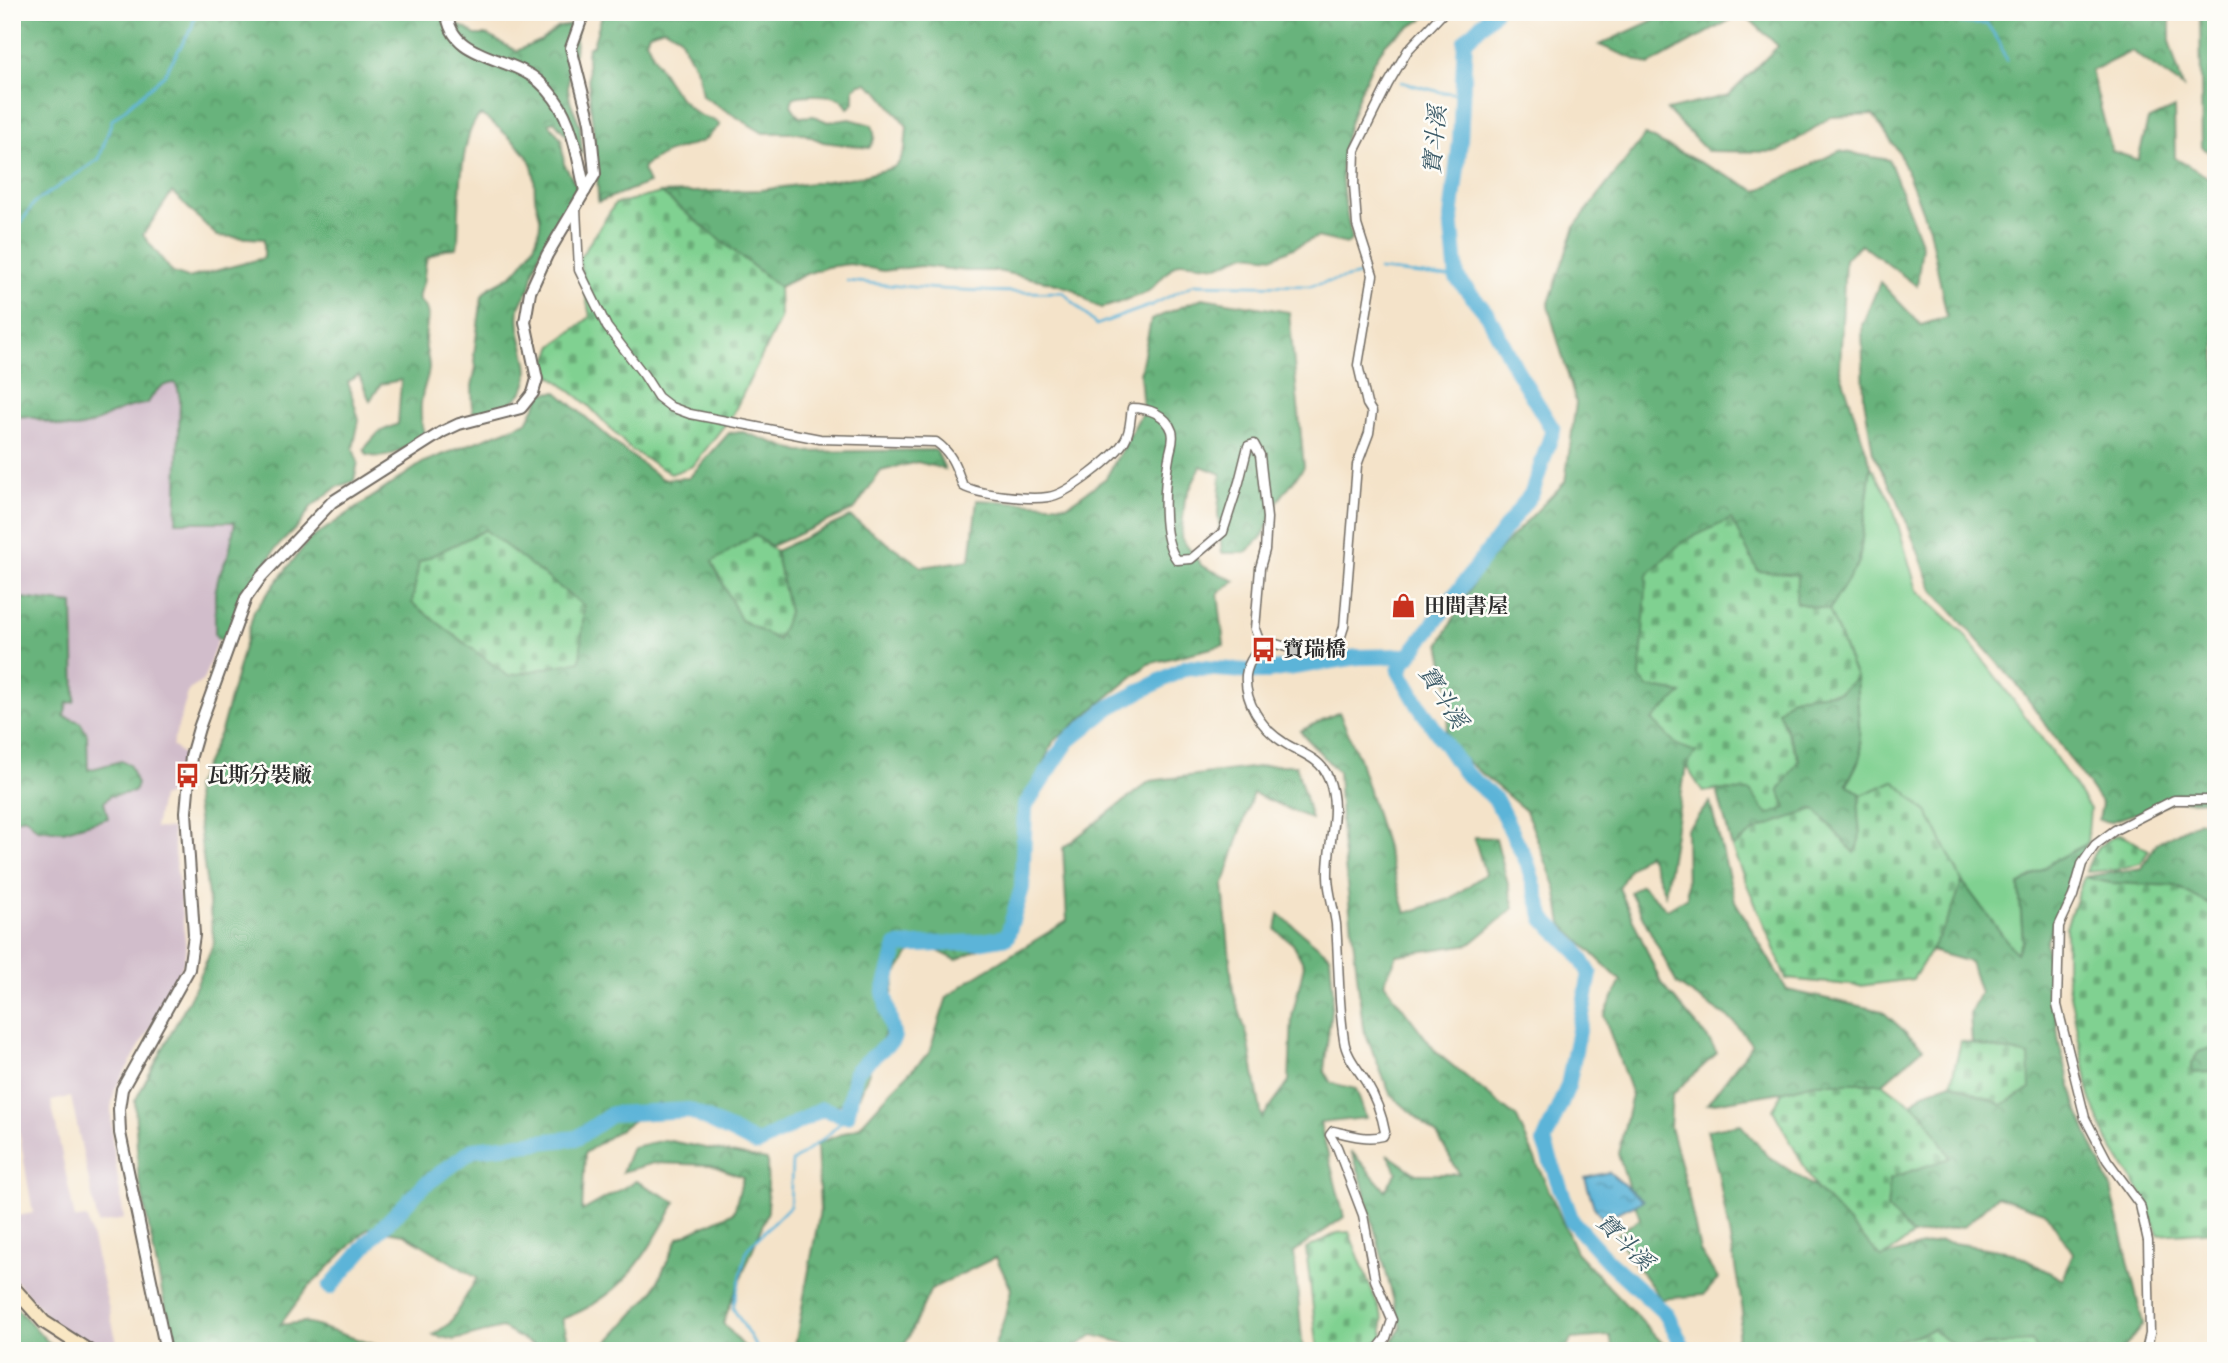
<svg xmlns="http://www.w3.org/2000/svg" width="2228" height="1363" font-family="Cardo,'Noto Serif TC',serif">
<style>
.industrial{fill:#d1bdcb}
.green{fill:#80d191;stroke:#567e5e;stroke-width:2}
.forest{fill:url(#forest-crowns);stroke:#4a6f53;stroke-width:2;fill-rule:evenodd}
.cemetery{fill:url(#cemetery-stones);stroke:#567e5e;stroke-width:2}
.water{fill:url(#water-ripples);stroke:#437082;stroke-width:2}
.lines{fill:none;stroke-linecap:round;stroke-linejoin:round}
.stream{stroke:#5bb4d8;stroke-width:2.5}
.river{stroke:#5bb4d8;stroke-width:16}
.minor-casing{stroke:#716b62;stroke-width:11}
.tertiary-casing{stroke:#716b62;stroke-width:14}
.secondary-casing{stroke:#716b62;stroke-width:16}
.minor{stroke:#fff;stroke-width:8}
.tertiary{stroke:#fff;stroke-width:10}
.secondary{stroke:#f9e7c3;stroke-width:12}
.labels{text-anchor:middle;dominant-baseline:central;stroke-width:5;stroke-linejoin:round;paint-order:stroke}
.poi-label{font-size:21px;font-weight:bold;fill:#2b2b2b;stroke:#fdfcf7;text-anchor:start}
.water-label{font-size:23px;font-style:italic;fill:#3c5b68;stroke:#fdfcf7}
</style>
<defs>
<pattern id="forest-crowns" width="20" height="18" patternUnits="userSpaceOnUse" patternTransform="scale(1.75)"><rect width="20" height="18" fill="#68b37b"/><path d="M2 6a3 3 0 1 1 6 0M12 15a3 3 0 1 1 6 0" fill="none" stroke="#569265"/></pattern>
<pattern id="cemetery-stones" width="16" height="16" patternUnits="userSpaceOnUse" patternTransform="scale(1.75)"><rect width="16" height="16" fill="#80d191"/><path d="M2 7V4a2 2 0 0 1 4 0v3zM10 15v-3a2 2 0 0 1 4 0v3z" fill="#69aa77"/></pattern>
<pattern id="water-ripples" width="26" height="14" patternUnits="userSpaceOnUse" patternTransform="scale(1.75)"><rect width="26" height="14" fill="#5bb4d8"/><path d="M2 4q2-2 4 0t4 0M15 11q2-2 4 0t4 0" fill="none" stroke="#4b93af"/></pattern>
</defs>
<rect width="100%" height="100%" fill="#fdfcf7"/>
<filter id="ink" filterUnits="userSpaceOnUse"><feTurbulence type="fractalNoise" baseFrequency=".0143" numOctaves="2"/><feDisplacementMap in="SourceGraphic" scale="14" xChannelSelector="R" yChannelSelector="G"/><feConvolveMatrix kernelMatrix="1 2 1 2 8 2 1 2 1" color-interpolation-filters="sRGB"/></filter>
<filter id="wash" filterUnits="userSpaceOnUse"><feTurbulence type="fractalNoise" baseFrequency=".00686" numOctaves="4" result="noise"/><feDisplacementMap in="SourceGraphic" scale="28" xChannelSelector="R" yChannelSelector="G"/><feGaussianBlur stdDeviation="1.57" result="paint"/><feColorMatrix in="noise" values="0 0 0 0 0 0 0 0 0 0 0 0 0 0 0 0 0 1.4 0 .05"/><feComposite in="paint" operator="in"/></filter>
<g filter="url(#wash)">
<rect width="100%" height="100%" fill="#f4e3c9"/>
<polygon class="industrial" points="175,383 178,389 180,400 235,522 229,553 219,575 215,634 218,639 203,681 189,690 172,746 185,756 177,792 161,797 155,828 172,829 186,948 184,961 172,990 115,1089 111,1107 112,1139 124,1219 98,1224 71,1097 51,1101 75,1219 87,1218 119,1351 94,1351 60,1331 12,1276 12,1217 33,1213 15,1108 12,1108 12,821 24,817 29,819 37,829 63,831 108,818 104,802 110,796 133,792 88,770 86,762 64,716 73,604 12,597 12,419 24,415 30,415 40,421 75,428 87,425 123,409 147,403 154,392 163,384"/>
<polygon class="green" points="1871,466 1891,501 1917,590 1963,633 2052,752 2090,809 2087,844 2055,860 2019,885 2023,941 2016,954 1962,881 1928,813 1894,781 1862,795 1847,784 1861,756 1856,678 1829,610 1859,562"/>
<g class="forest">
<path d="M12 12H225L221 21 250 12H443L447 21 465 28 475 35H487L516 51 540 41 559 27 577 24 575 53 569 63 568 89 570 101 580 125 582 153 554 121 549 123 561 139 564 164 577 187V194C560 214 544 238 536 264 533 270 533 278 531 285 528 293 520 301 519 309 513 346 551 381 504 407 495 412 484 417 473 413L472 386 476 367 474 354 482 296C489 283 507 282 516 271 529 256 541 239 540 218 539 211 536 204 535 197 534 184 536 171 529 159 522 147 494 123 481 115 459 129 459 216 458 242L456 248 444 249 427 258C424 267 425 275 423 283 421 291 417 292 419 301 434 310 425 326 425 340 425 349 429 359 429 368 428 380 421 392 421 405 420 416 422 427 425 438 403 446 392 462 367 455L364 449 379 432 398 424 401 380 381 384 370 401 359 375 348 382 359 420 353 449 358 462 354 481 337 487 311 507 300 524 275 549 224 640 218 639 215 634V593L219 575 229 553 235 522H176L180 400 178 389 175 383C160 384 155 391 148 403 139 405 129 407 121 410 106 416 91 427 75 428 52 429 30 409 12 419ZM172 192 217 236 264 239V258L188 278 173 273 143 235Z"/>
<path d="M603 12H1432C1420 23 1404 29 1391 39 1368 59 1345 128 1342 158 1339 180 1347 217 1352 239L1347 244 1317 237 1274 257 1246 254 1218 266 1182 262 1173 266 1151 289 1145 293 1109 306 1101 308 1092 304 1073 289 1049 282 997 271H967L921 266 883 271 850 264 827 267 806 274 779 287 661 193 761 190 863 176 892 168 898 164 905 150 907 126 880 93 867 83 860 84 854 88V103L848 108C845 104 844 101 840 99 831 94 801 94 793 98L791 105 799 117 814 116 828 122 850 119 872 125C875 134 876 140 869 148L823 142 802 133H763L702 96 698 72 679 36 664 28 649 33 646 40C656 63 675 99 696 113 704 119 713 117 720 125L703 141 666 153 646 164 643 170 649 183 598 202C598 152 588 103 587 54L588 48 593 45Z"/>
<polygon points="1671,12 2170,12 2170,44 2183,87 2132,51 2091,71 2112,151 2138,160 2148,120 2174,108 2175,158 2211,179 2216,184 2216,800 2175,801 2109,822 2099,820 2102,804 2020,688 1933,590 1897,498 1873,453 1864,399 1862,325 1880,282 1921,325 1947,317 1929,228 1900,154 1873,115 1831,117 1778,152 1707,151 1667,110 1729,95 1778,46 1743,13 1649,65 1599,45"/>
<polygon points="2200,12 2216,12 2216,158 2202,147"/>
<polygon points="1645,135 1757,191 1839,151 1889,160 1922,245 1917,286 1861,244 1845,259 1840,370 1871,466 1859,562 1829,610 1796,603 1648,687 1683,693 1697,753 1686,766 1665,894 1648,853 1629,869 1619,888 1661,983 1709,1040 1717,1053 1672,1095 1670,1127 1687,1189 1700,1251 1718,1279 1704,1295 1661,1299 1615,1236 1640,1218 1635,1204 1642,1201 1629,1189 1618,1154 1632,1095 1604,1016 1621,981 1562,924 1556,888 1526,811 1444,742 1452,703 1440,643 1483,566 1565,482 1576,403 1548,306 1575,226"/>
<path d="M1202 298 1289 312 1304 467 1278 501 1263 536 1245 553H1222L1218 513 1221 474 1201 466 1185 499 1181 538 1202 566 1235 581 1218 593 1224 645 1148 664 1053 742 1027 802 1022 868 1011 934 956 960 918 941 896 974 884 1035 859 1097 824 1110 772 1141 659 1103 585 1153 582 1211 636 1181 676 1202C645 1256 624 1297 562 1319L572 1351H544L502 1328 454 1340 433 1335 450 1323 477 1278 404 1234 368 1228 306 1290 280 1325 304 1322 394 1351H174L138 1174 135 1101 196 986 214 942 194 788 221 731 254 611 309 540 424 462 527 422 542 393 557 392 621 448 662 479 689 478 729 433 743 432 800 452 936 450 945 469 917 462 881 471 854 510 771 546 754 535 789 612 775 551 850 517 922 567 970 560 977 500 1068 505 1106 478 1143 411 1140 373 1151 320Z"/>
<polygon points="12,597 73,604 75,699 74,702 67,703 64,716 80,722 87,734 88,770 121,761 129,764 137,784 134,792 110,796 104,802 108,818 63,831 37,829 29,820 24,817 12,821"/>
<path d="M1856 678 1861 756 1847 784 1862 795C1851 819 1868 829 1854 853L1758 829 1732 848 1717 790 1750 791 1779 790 1799 759 1778 711 1792 697 1840 692Z"/>
<polygon points="1339,712 1359,758 1406,913 1450,899 1485,874 1474,837 1496,838 1514,908 1470,944 1397,955 1384,983 1437,1053 1517,1118 1576,1252 1670,1351 1613,1351 1610,1336 1571,1339 1566,1351 1386,1351 1401,1328 1360,1175 1351,1151 1385,1190 1397,1172 1387,1154 1416,1174 1459,1174 1438,1136 1390,1094 1363,1028 1342,839 1338,772 1300,731"/>
<polygon points="1273,765 1296,765 1311,819 1253,793 1223,886 1233,991 1248,1038 1262,1118 1289,1081 1292,1017 1304,965 1293,944 1276,930 1279,914 1330,956 1333,992 1324,1071 1331,1083 1356,1089 1366,1118 1320,1123 1344,1217 1294,1252 1303,1351 1156,1351 1093,1335 1070,1351 993,1351 1005,1316 1011,1289 996,1257 931,1289 902,1351 794,1351 820,1210 817,1144 859,1127 892,1090 929,1053 947,997 976,976 1067,921 1063,848 1150,781"/>
<polygon points="1710,802 1735,901 1787,990 1882,1011 1923,1048 1883,1083 1814,1083 1782,1092 1707,1104 1752,1045 1734,1022 1677,984 1630,892 1641,885 1667,909 1687,897 1686,830"/>
<polygon points="2199,821 2216,823 2216,908 2175,886 2110,883 2084,877 2142,868 2157,843"/>
<polygon points="2087,844 2046,942 2059,1043 2078,1112 2111,1188 2143,1324 2122,1351 2037,1351 2031,1341 1960,1349 1932,1330 1866,1351 1734,1351 1743,1311 1718,1172 1707,1130 1740,1124 1768,1156 1816,1188 1882,1257 1940,1241 2012,1252 2063,1280 2073,1253 2046,1213 1997,1196 1965,1226 1913,1236 1887,1208 1890,1178 1925,1114 1911,1104 1921,1094 1951,1083 2002,1105 2029,1056 1972,1043 1970,1013 1980,993 1970,962 1931,951 1959,892 1962,881 2016,953 2023,941 2019,885 2055,860"/>
<polygon points="2216,1046 2216,1072 2192,1073 2192,1064 2198,1052"/>
<polygon points="665,1140 767,1160 768,1211 723,1323 748,1351 600,1351 653,1292 678,1238 734,1212 743,1177 711,1165 654,1163 622,1172 632,1147"/>
<polygon points="12,1303 51,1345 53,1351 12,1351"/>
</g>
<g class="cemetery">
<polygon points="661,193 779,287 780,319 733,414 693,466 671,474 631,450 588,405 543,369 553,346 590,317 579,259 615,204"/>
<polygon points="1731,519 1758,571 1797,575 1796,603 1829,610 1856,678 1840,692 1792,697 1778,711 1799,760 1779,790 1786,808 1768,815 1750,791 1717,790 1703,792 1686,766 1696,752 1677,745 1652,720 1682,693 1648,687 1640,678 1647,575 1682,542"/>
<polygon points="485,530 584,606 580,661 508,676 412,603 419,562"/>
<polygon points="755,535 775,551 789,612 778,640 741,620 712,562"/>
<path d="M1894 781 1928 813 1962 881C1953 915 1932 949 1913 979L1860 986 1786 979C1770 935 1749 892 1732 848L1758 829 1815 809 1854 853C1868 829 1851 819 1862 795Z"/>
<path d="M2120 834 2149 850 2141 863 2115 870 2086 872C2093 851 2098 843 2120 834Z"/>
<polygon points="2084,877 2110,883 2175,886 2216,908 2216,979 2209,984 2216,999 2216,1046 2198,1052 2192,1064 2192,1073 2216,1072 2216,1231 2158,1235 2143,1196 2107,1140 2090,1097 2066,974 2066,927"/>
<polygon points="1961,1041 2029,1056 2030,1089 2002,1105 1951,1083"/>
<polygon points="1814,1083 1883,1083 1924,1114 1950,1158 1890,1178 1887,1208 1913,1236 1882,1258 1816,1188 1773,1110 1782,1092"/>
<polygon points="1349,1232 1383,1319 1383,1336 1369,1351 1318,1351 1306,1249 1337,1233"/>
<polygon points="1932,1330 1960,1349 2032,1341 2037,1351 1866,1351"/>
</g>
<polygon class="water" points="1609,1172 1643,1201 1607,1217 1602,1217 1594,1207 1585,1178"/>
<g class="lines">
<g class="stream">
<path d="M1939 12C1952 25 1970 23 1987 24L2000 43 2006 61"/>
<polyline points="1401,82 1441,92 1463,94"/>
<polyline points="12,236 35,202 99,159 112,120 164,75 192,27 196,12"/>
<polyline points="1379,270 1457,278"/>
<path d="M847 281C919 289 990 293 1063 292L1096 325 1152 305 1194 284 1310 286 1364 274"/>
<polyline points="759,1351 733,1308 747,1249 790,1206 792,1162 828,1135 847,1116"/>
</g>
<g class="river">
<polyline points="1494,12 1465,41 1460,141 1451,218 1457,278 1488,315 1516,369 1553,430 1532,493 1409,656 1407,656 1399,671 1419,706 1464,772 1496,800 1527,862 1544,919 1576,950 1590,974 1568,1086 1544,1142 1572,1221 1607,1260 1666,1314 1685,1351"/>
<polyline points="330,1287 375,1235 423,1186 474,1149 577,1138 612,1114 689,1110 757,1144 822,1109 847,1116 856,1071 894,1039 884,992 897,946 977,942 1007,937 1022,888 1025,806 1068,741 1110,707 1187,667 1261,672 1358,657 1407,656"/>
</g>
</g>
</g>
<g filter="url(#ink)">
<g class="lines">
<defs>
<g id="minor">
<path d="M576 208 579 270 607 327 644 375 658 397 671 407 690 414 820 439 936 442C953 454 956 468 963 486 979 495 1030 500 1048 497 1067 495 1116 456 1125 440 1131 430 1130 418 1132 408 1148 408 1166 414 1172 431 1175 441 1170 448 1169 458 1164 485 1160 538 1177 560L1191 559 1223 532 1239 482 1248 446 1254 444 1260 455 1267 518 1265 550 1260 568 1255 629 1261 646"/>
<path d="M1376 1351 1386 1338 1392 1320 1375 1280 1363 1215 1337 1147 1330 1135 1333 1131C1350 1135 1366 1140 1383 1136L1385 1132C1382 1115 1375 1097 1366 1082 1358 1069 1346 1056 1344 1040 1338 1001 1339 963 1336 924 1334 908 1328 892 1328 876 1327 842 1342 810 1328 777 1320 757 1299 753 1283 742 1261 728 1244 701 1246 675 1248 662 1257 648 1269 642 1288 647 1325 663 1338 643 1341 638 1342 632 1344 627L1357 465 1369 433 1372 412 1367 404 1358 365 1373 275 1357 225 1354 184 1355 150 1388 84 1408 50 1444 12"/>
<polyline points="2146,1351 2150,1334 2148,1241 2140,1205 2107,1160 2085,1118 2057,1005 2059,926 2073,896 2082,864 2095,845 2115,830 2174,800 2216,800"/>
</g>
<g id="tertiary">
<path d="M447 12C449 53 495 56 523 71 536 77 547 88 555 99 573 123 579 163 585 191"/>
<polyline points="166,1351 120,1133 119,1109 122,1089 189,969 194,935 186,812 191,756 199,728 246,598 261,577 332,502 442,432 459,424 521,408 533,393 537,379 525,322 530,292 547,255 595,174 590,122 571,48 584,12"/>
</g>
<polyline id="secondary" points="12,1286 44,1322 89,1351"/>
</defs>
<use href="#minor" class="minor-casing"/>
<use href="#tertiary" class="tertiary-casing"/>
<use href="#secondary" class="secondary-casing"/>
<use href="#minor" class="minor"/>
<use href="#tertiary" class="tertiary"/>
<use href="#secondary" class="secondary"/>
</g>
</g>
<defs>
<symbol id="shop-bare" viewBox="-9 -9 18 18"><path d="M-5-2.5h2.3a2.7 3.5 0 0 1 5.4 0H5L5.5 6h-11ZM-1.5-2.5h3a1.5 2.3 0 0 0-3 0Z" fill="#c8321e" stroke="#fdfcf7" stroke-width="2.5" paint-order="stroke"/></symbol>
<symbol id="bus-bare" viewBox="-9 -9 18 18"><path d="M-5-6H5V4H4V6H2V4H-2V6H-4V4H-5ZM-3.5-4V0h7V-4ZM-3.5 1.2v1.5H-2V1.2ZM2 1.2v1.5H3.5V1.2Z" fill="#c8321e" stroke="#fdfcf7" stroke-width="2.5" paint-order="stroke"/></symbol>
</defs>
<g fill-rule="evenodd">
<use href="#shop-bare" x="1386" y="588" width="35" height="35"/>
<use href="#bus-bare" x="1246" y="632" width="35" height="35"/>
<use href="#bus-bare" x="170" y="758" width="35" height="35"/>
</g>
<g class="labels">
<g class="poi-label">
<text x="1424" y="606">田間書屋</text>
<text x="1283" y="649">寶瑞橋</text>
<text x="207" y="775">瓦斯分裝廠</text>
</g>
<g class="water-label">
<text transform="translate(1435 140) rotate(-85)">寶斗溪</text>
<text transform="translate(1443 697) rotate(58)">寶斗溪</text>
<text transform="translate(1625 1242) rotate(45)">寶斗溪</text>
</g>
</g>
<rect width="2228" height="1363" fill="none" stroke="#fdfcf7" stroke-width="42"/>
</svg>
